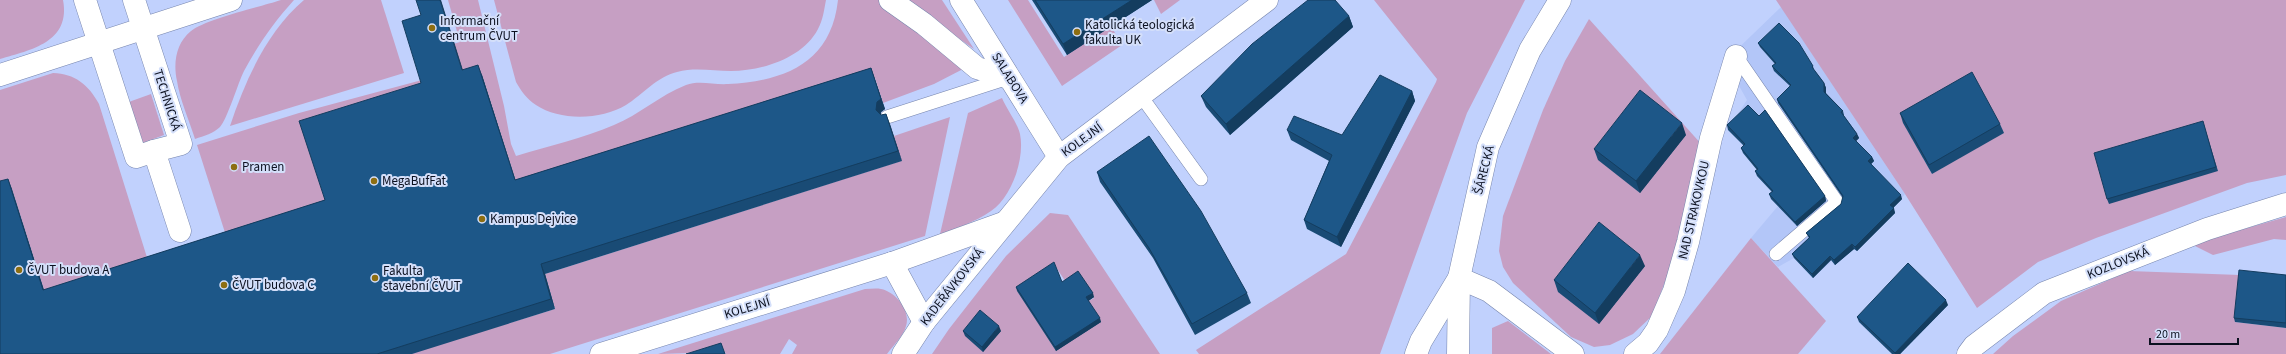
<svg xmlns="http://www.w3.org/2000/svg" width="2286" height="354" font-family="'Source Sans 3',sans-serif">
<style>
.built{fill:#b3c6f8}
.green{fill:#c69fc3;fill-rule:evenodd}
.lines{fill:none;stroke-linecap:round;stroke-linejoin:round}
.lane-casing{stroke:#7685ad;stroke-width:14}
.street-casing{stroke:#7685ad;stroke-width:23}
.secondary-casing{stroke:#7685ad;stroke-width:23}
.lane{stroke:#fff;stroke-width:13}
.street{stroke:#fff;stroke-width:22}
.secondary{stroke:#fff;stroke-width:22}
.wall{fill:#194b75}
.shaded-wall{fill:#143d5f}
.building{fill:#1d5788;stroke:#143d5f}
.poi-dot{fill:#8d6e11;stroke:#d4dffa;stroke-width:1.5}
.labels{text-anchor:middle;dominant-baseline:central;stroke-width:4;stroke-linejoin:round;paint-order:stroke}
.poi-label{font-size:13px;fill:#0c1120;stroke:#d4dffa;text-anchor:start}
.street-label{font-size:13px;fill:#0c1120;stroke:#d4dffa}
</style>
<rect width="100%" height="100%" fill="#c1d1fd"/>
<polygon class="built" points="1781,7 1905,194 1857,251 1853,248 1835,265 1832,261 1813,278 1794,258 1778,267 1751,238 1778,206 1775,195 1758,177 1761,172 1747,149 1728,129 1747,100 1725,61"/>
<g class="green">
<path d="M0 0H63C71 42 31 50 0 59Z"/>
<path d="M281 0H294C274 22 258 45 244 71 238 83 227 120 220 127 214 133 204 136 195 139 189 120 180 100 177 81 173 63 176 43 191 31 206 19 260 7 281 0Z"/>
<path d="M304 0H381L404 73 230 126C245 81 267 31 304 0Z"/>
<path d="M448 0H478L504 106 511 144 516 156C549 146 583 138 614 125 639 115 660 95 686 85 699 80 714 85 728 84 785 81 831 63 838 0H880L967 67 934 84 883 103 875 78 519 191 482 75 329 210 228 242 197 145 299 113 422 80 414 56 460 42Z"/>
<path d="M494 0H826C824 10 823 20 818 29 803 58 762 71 731 71 713 71 695 67 677 72 658 76 642 95 626 105 601 120 560 121 536 105 527 99 521 91 516 82Z"/>
<polygon points="903,0 942,0 974,49"/>
<polygon points="1008,0 1028,0 1064,57 1111,26 1122,45 1062,86"/>
<polygon points="1154,0 1180,0 1161,14"/>
<polygon points="1374,0 1525,0 1467,113 1380,354 1199,354 1196,350 1346,254 1436,82 1437,79"/>
<path d="M1776 0H2286V175L2247 183 2096 238 2038 262 1977 308 1905 194ZM1975 82 1932 174 1903 122Z"/>
<polygon points="1589,19 1703,146 1671,266 1652,316 1633,334 1610,345 1594,347 1571,337 1513,283 1503,267 1499,251 1503,216 1543,110 1565,61"/>
<path d="M53 73C75 74 88 84 99 104L150 267 47 300 12 189 0 192V90Z"/>
<polygon points="151,94 164,135 140,144 126,103"/>
<path d="M1002 98C1006 108 1018 124 1020 134 1025 158 1012 197 991 211 975 222 957 228 940 234L968 113Z"/>
<polygon points="950,117 925,236 550,354 408,354 555,309 545,274 901,161 894,136"/>
<path d="M1050 213 1068 215 1160 354H932L949 329 1006 256ZM1056 267 1067 284 1094 298 1087 302 1018 291Z"/>
<polygon points="2286,217 2286,240 2274,239 2213,255 2191,244"/>
<polygon points="1751,238 1826,321 1798,354 1660,354"/>
<polygon points="2129,271 2240,275 2235,322 2286,328 2286,354 1993,354 2013,336 2061,301"/>
<path d="M865 289C870 289 876 288 881 289 896 292 911 311 906 326 904 335 893 346 887 354H792L797 345 789 339 780 354H726L725 352 658 354Z"/>
<polygon points="1508,321 1551,354 1492,354 1492,328"/>
</g>
<g class="lines">
<defs>
<g id="lane">
<polyline points="1736,56 1837,202 1776,254"/>
<polyline points="1141,96 1201,179"/>
<polyline points="887,117 1008,78"/>
</g>
<g id="street">
<polyline points="85,0 136,157 154,151 180,231"/>
<polyline points="134,0 181,144 154,151"/>
<polyline points="890,0 924,24 977,68 1009,78"/>
<polyline points="961,0 1059,157"/>
<polyline points="0,75 231,0"/>
<polyline points="892,263 924,322"/>
<polyline points="601,354 892,263 1003,223"/>
<polyline points="903,354 924,322 1059,157 1267,0"/>
<polyline points="1416,354 1421,341 1459,278 1489,291 1573,354"/>
<polyline points="1635,354 1648,343 1657,330 1674,291 1688,242 1711,138 1736,56"/>
<polyline points="1968,354 1974,346 2044,293 2207,229 2286,204"/>
</g>
<polyline id="secondary" points="1458,354 1459,278 1488,147 1530,50 1560,0"/>
</defs>
<use href="#lane" class="lane-casing"/>
<use href="#street" class="street-casing"/>
<use href="#secondary" class="secondary-casing"/>
<use href="#lane" class="lane"/>
<use href="#street" class="street"/>
<use href="#secondary" class="secondary"/>
</g>
<g class="wall">
<polygon points="1032,0 1152,0 1067,55"/>
<polygon points="1349,16 1353,27 1230,135 1206,107 1201,96"/>
<polygon points="1758,43 1813,66 1814,70 1824,83 1826,88 1826,93 1843,111 1844,115 1844,116 1857,134 1859,138 1856,141 1872,157 1874,161 1871,164 1902,199 1893,208 1895,213 1857,251 1854,249 1835,265 1831,260 1813,278 1794,258 1792,254 1809,238 1806,233 1841,204 1843,198 1778,103 1777,99 1790,86 1774,71 1772,66 1775,64 1760,47"/>
<polygon points="871,68 885,109 881,112 881,115 886,114 902,161 545,274 555,309 412,354 0,354 8,179 44,290 325,200 421,83 463,70 482,75 515,180"/>
<polygon points="1412,91 1415,101 1341,247 1307,229 1304,220 1329,161 1291,140 1287,130 1342,135"/>
<polygon points="1900,113 2000,124 2004,133 1932,174 1903,123"/>
<polygon points="1727,125 1825,196 1826,201 1797,226 1771,199 1769,194 1772,192 1757,176 1755,171 1757,170 1743,153 1741,148 1744,146 1728,130"/>
<polygon points="2204,125 2218,171 2109,204 2107,199"/>
<polygon points="1686,135 1640,193 1598,160 1594,149"/>
<polygon points="1097,172 1247,293 1251,303 1195,335 1153,258 1100,182"/>
<polygon points="1645,266 1599,324 1558,292 1554,280"/>
<polygon points="2286,275 2286,328 2235,322 2234,318"/>
<polygon points="1062,282 1094,297 1088,301 1101,322 1056,351 1017,291 1016,287"/>
<polygon points="1948,305 1900,354 1892,354 1859,322 1857,317"/>
<polygon points="963,331 1001,331 983,352 965,336"/>
</g>
<g class="shaded-wall">
<polygon points="440,0 441,0 466,80 462,70"/>
<polygon points="1132,0 1152,0 1067,55 1063,44"/>
<polygon points="1349,16 1353,27 1230,135 1226,124"/>
<polygon points="478,65 482,75 519,191 515,180"/>
<polygon points="871,68 885,109 881,112 880,120 876,110"/>
<polygon points="1824,83 1826,88 1826,96 1824,92"/>
<polygon points="1412,91 1415,101 1341,247 1337,237"/>
<polygon points="886,114 890,124 902,161 898,151"/>
<polygon points="1682,123 1686,135 1640,193 1636,181"/>
<polygon points="1857,134 1859,138 1855,142 1853,138"/>
<polygon points="1872,157 1874,161 1870,165 1868,161"/>
<polygon points="8,179 12,189 47,300 43,290"/>
<polygon points="1901,195 1902,199 1892,209 1890,205"/>
<polygon points="1825,196 1826,201 1797,226 1795,222"/>
<polygon points="1894,208 1895,213 1857,251 1855,247"/>
<polygon points="1852,244 1854,249 1835,265 1834,260"/>
<polygon points="1640,255 1645,266 1599,324 1595,313"/>
<polygon points="1830,256 1831,260 1813,278 1812,274"/>
<polygon points="541,264 545,274 555,309 551,299"/>
<polygon points="1093,293 1094,297 1087,302 1086,297"/>
<polygon points="1946,300 1948,305 1900,354 1895,354 1895,353"/>
<polygon points="1100,318 1101,322 1056,351 1055,347"/>
<polygon points="999,326 1001,331 983,352 982,347"/>
</g>
<g class="building">
<polygon points="416,0 440,0 462,70 478,65 515,180 871,68 881,99 877,102 876,110 881,115 886,114 898,151 541,264 551,299 377,354 0,354 0,181 8,179 43,290 325,200 299,121 421,83 402,21 421,15"/>
<polygon points="1035,0 1132,0 1063,44"/>
<polygon points="1308,0 1335,0 1349,16 1226,124 1201,96 1252,44"/>
<polygon points="1779,23 1799,43 1813,66 1812,67 1824,83 1824,92 1843,111 1841,112 1857,134 1853,138 1872,157 1868,161 1901,195 1890,205 1894,208 1855,247 1852,244 1834,260 1830,256 1812,274 1792,254 1810,237 1806,233 1841,204 1843,196 1777,99 1791,85 1772,66 1776,63 1758,43"/>
<polygon points="1972,72 2000,124 1929,165 1900,113"/>
<polygon points="1380,75 1412,91 1337,237 1304,220 1332,155 1287,130 1294,116 1342,135"/>
<polygon points="1640,90 1682,123 1636,181 1594,149"/>
<polygon points="1748,105 1759,116 1765,110 1825,196 1795,222 1769,194 1773,191 1755,171 1758,169 1741,148 1745,144 1727,125"/>
<polygon points="2203,121 2216,167 2107,199 2094,153"/>
<polygon points="1149,136 1201,211 1247,293 1192,324 1149,248 1097,172"/>
<polygon points="1599,222 1640,255 1595,313 1554,280"/>
<polygon points="1054,262 1062,282 1078,271 1093,293 1086,297 1100,318 1055,347 1016,287"/>
<polygon points="1908,263 1946,300 1895,353 1857,317"/>
<polygon points="2239,270 2286,275 2286,323 2234,318"/>
<polygon points="980,310 999,326 982,347 963,331"/>
<polygon points="721,343 725,354 686,354"/>
</g>
<g class="poi-dot">
<circle cx="432" cy="28" r="4"/>
<circle cx="1077" cy="32" r="4"/>
<circle cx="234" cy="167" r="4"/>
<circle cx="374" cy="181" r="4"/>
<circle cx="482" cy="219" r="4"/>
<circle cx="19" cy="270" r="4"/>
<circle cx="375" cy="278" r="4"/>
<circle cx="224" cy="285" r="4"/>
</g>
<g class="labels">
<g class="poi-label">
<text x="440" y="21">Informační<tspan x="440" dy="15">centrum ČVUT</tspan></text>
<text x="1085" y="25">Katolická teologická<tspan x="1085" dy="15">fakulta UK</tspan></text>
<text x="242" y="167">Pramen</text>
<text x="382" y="181">MegaBufFat</text>
<text x="490" y="219">Kampus Dejvice</text>
<text x="27" y="270">ČVUT budova A</text>
<text x="383" y="271">Fakulta<tspan x="383" dy="15">stavební ČVUT</tspan></text>
<text x="232" y="285">ČVUT budova C</text>
</g>
<g class="street-label">
<text transform="translate(1010 78) rotate(58)">SALABOVA</text>
<text transform="translate(167 100) rotate(72)">TECHNICKÁ</text>
<text transform="translate(1082 140) rotate(-36)">KOLEJNÍ</text>
<text transform="translate(1484 170) rotate(-76)">ŠÁRECKÁ</text>
<text transform="translate(1694 210) rotate(-77)">NAD STRAKOVKOU</text>
<text transform="translate(2118 263) rotate(-22)">KOZLOVSKÁ</text>
<text transform="translate(952 287) rotate(-52)">KADEŘÁVKOVSKÁ</text>
<text transform="translate(747 308) rotate(-17)">KOLEJNÍ</text>
</g>
</g>
<path d="M2150 338v6h88v-6" fill="none" stroke="#0c1120" stroke-width="2"/>
<text x="2156" y="338" font-size="12" fill="#0c1120" stroke="#d4dffa" stroke-width="3" paint-order="stroke">20 m</text>
</svg>
